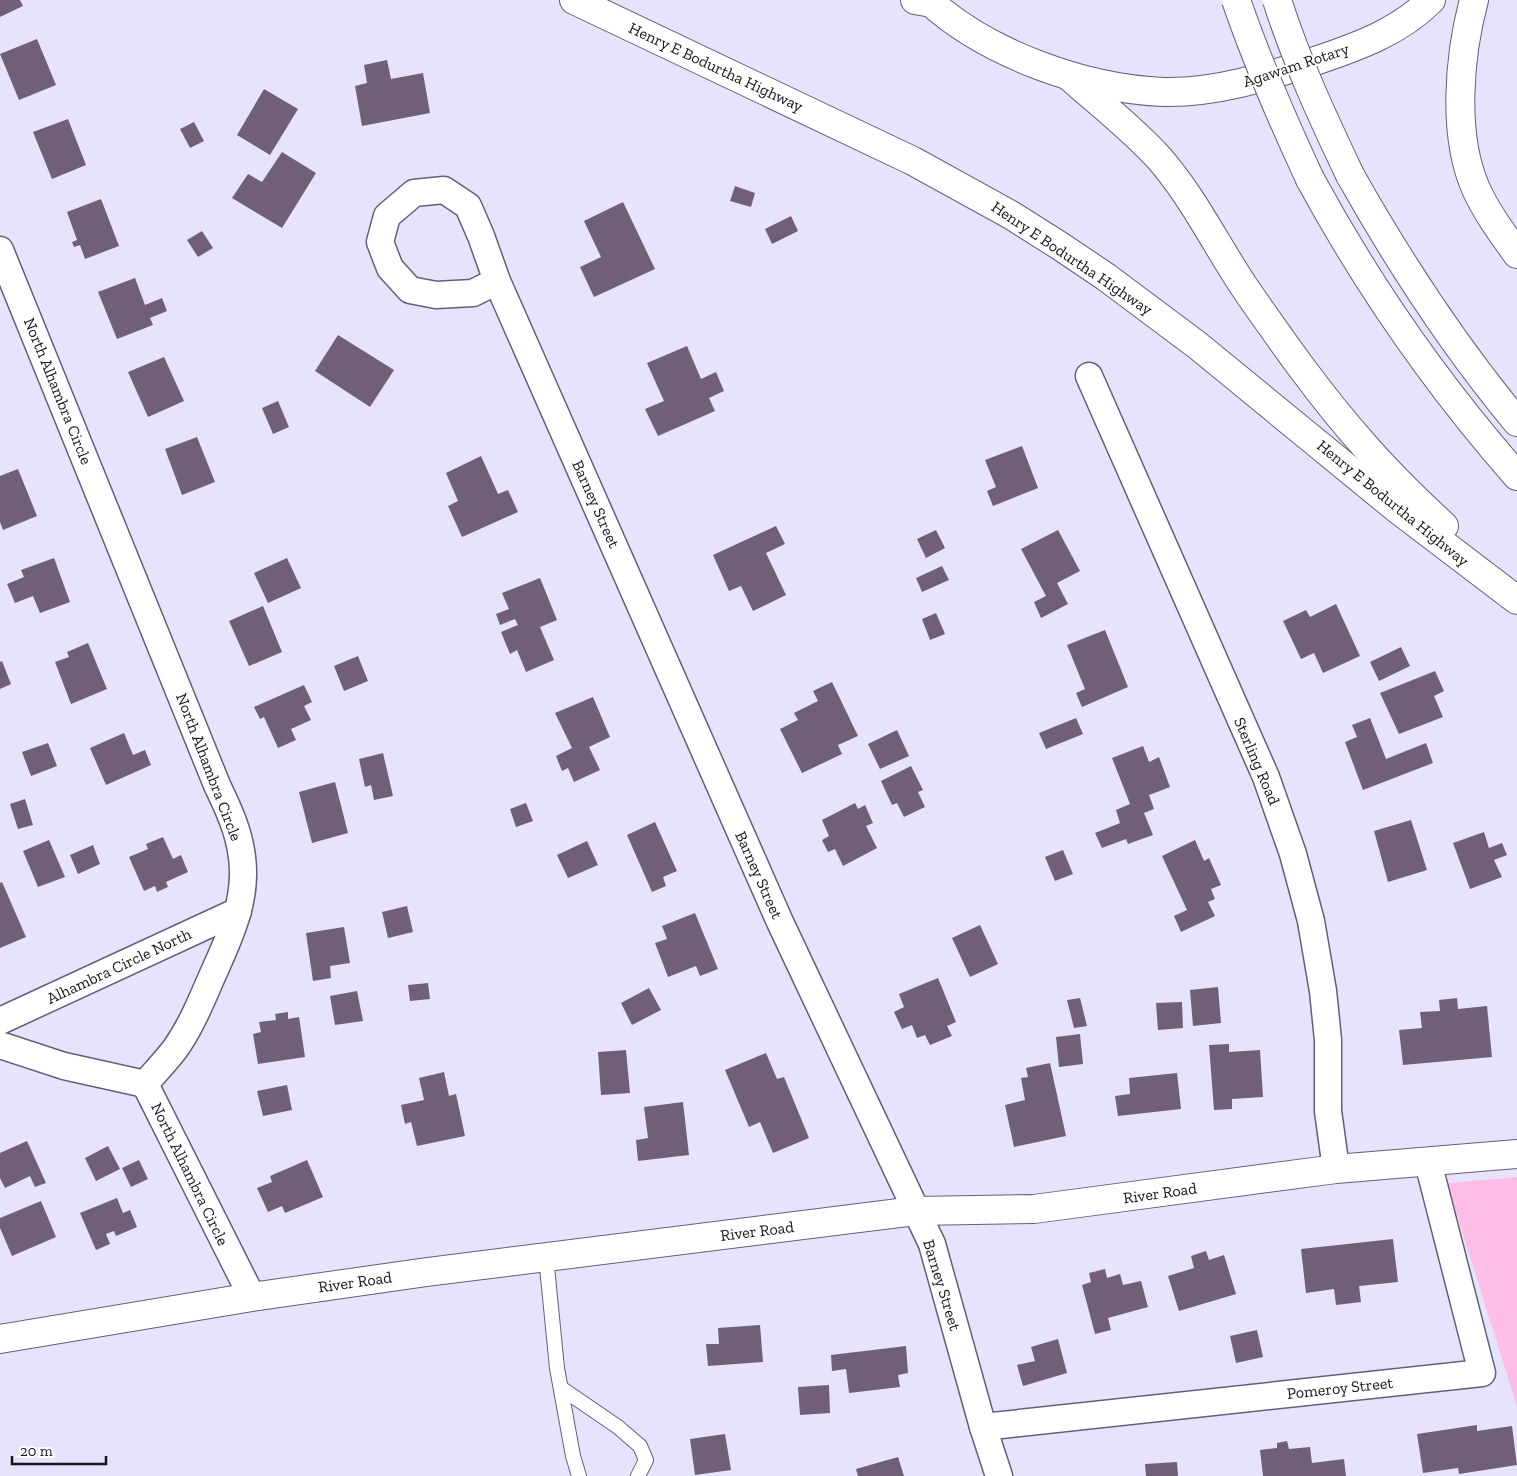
<svg xmlns="http://www.w3.org/2000/svg" width="1517" height="1476" font-family="'Zilla Slab',serif">
<style>
.green{fill:#ffbee6}
.building{fill:#715f78}
.lines{fill:none;stroke-linecap:round;stroke-linejoin:round}
.service-casing{stroke:#635f7b;stroke-width:16}
.minor-casing{stroke:#635f7b;stroke-width:29}
.tertiary-casing{stroke:#635f7b;stroke-width:30}
.trunk-casing{stroke:#635f7b;stroke-width:30}
.motorway-casing{stroke:#635f7b;stroke-width:30}
.service{stroke:#fff;stroke-width:14}
.minor{stroke:#fff;stroke-width:26}
.tertiary{stroke:#fff;stroke-width:28}
.trunk{stroke:#fff;stroke-width:28}
.motorway{stroke:#fff;stroke-width:28}
.motorway-bridge-casing{stroke:#635f7b;stroke-width:30;stroke-linecap:butt}
.motorway-bridge{stroke:#fff;stroke-width:28}
.labels{text-anchor:middle;dominant-baseline:central;stroke-width:4;stroke-linejoin:round;paint-order:stroke}
.street-label{font-size:16px;fill:#15141f;stroke:#fff}
</style>
<rect width="100%" height="100%" fill="#e6e4fd"/>
<polygon class="green" points="1517,1177 1517,1407 1447,1183"/>
<g class="building">
<polygon points="0,0 20,0 23,6 0,17"/>
<polygon points="37,39 56,85 19,100 0,54"/>
<polygon points="387,60 391,79 423,73 430,113 362,126 355,86 367,83 364,65"/>
<polygon points="264,89 298,109 270,155 237,135"/>
<polygon points="68,119 86,165 52,179 33,132"/>
<polygon points="194,122 204,141 190,148 180,129"/>
<polygon points="282,152 316,173 282,228 232,198 248,174 262,182"/>
<polygon points="735,186 755,193 751,207 730,201"/>
<polygon points="101,199 119,246 85,259 80,245 74,247 72,242 77,240 67,212"/>
<polygon points="623,202 655,269 594,297 580,267 601,257 584,221"/>
<polygon points="791,216 798,231 772,244 765,229"/>
<polygon points="202,231 213,248 198,257 187,240"/>
<polygon points="135,278 145,305 162,298 167,311 150,318 153,325 117,339 98,292"/>
<polygon points="338,335 394,370 370,407 315,371"/>
<polygon points="687,346 701,379 716,372 724,391 709,398 715,411 658,436 645,409 664,401 647,363"/>
<polygon points="164,357 184,401 148,417 128,372"/>
<polygon points="278,401 289,427 273,434 262,408"/>
<polygon points="197,437 215,482 182,495 165,449"/>
<polygon points="1022,446 1038,488 993,506 987,491 996,487 985,460"/>
<polygon points="481,456 498,494 508,490 518,512 462,537 448,506 458,501 446,473"/>
<polygon points="18,469 37,516 3,530 0,522 0,476"/>
<polygon points="776,526 785,544 766,553 786,595 753,611 741,586 729,591 713,555"/>
<polygon points="936,530 945,548 926,558 917,539"/>
<polygon points="1058,530 1080,571 1057,583 1068,604 1041,618 1034,602 1046,596 1021,549"/>
<polygon points="54,558 70,602 40,613 33,596 15,603 7,584 24,577 21,570"/>
<polygon points="287,558 301,588 268,603 254,573"/>
<polygon points="942,566 949,580 922,592 916,578"/>
<polygon points="540,578 557,620 540,627 554,660 526,672 517,650 510,654 501,632 518,625 515,619 500,625 496,614 509,609 502,593"/>
<polygon points="1336,604 1360,656 1323,673 1314,653 1301,659 1283,621 1306,610 1310,617"/>
<polygon points="263,606 282,652 249,666 229,621"/>
<polygon points="936,613 945,634 930,640 922,619"/>
<polygon points="1105,630 1128,687 1082,707 1076,693 1085,689 1067,645"/>
<polygon points="88,643 107,689 71,704 55,662 69,657 67,652"/>
<polygon points="1401,647 1410,666 1379,681 1370,662"/>
<polygon points="358,656 368,681 344,691 334,666"/>
<polygon points="2,661 11,684 0,689 0,662"/>
<polygon points="1435,671 1444,691 1434,696 1443,717 1399,734 1380,693"/>
<polygon points="832,682 858,736 838,745 842,754 802,773 780,729 798,720 794,713 818,701 813,691"/>
<polygon points="304,685 312,702 304,706 311,720 291,729 296,740 278,748 264,717 260,719 254,707"/>
<polygon points="593,697 610,737 589,747 600,770 574,782 568,768 562,771 556,756 572,748 555,713"/>
<polygon points="1076,718 1083,734 1046,749 1039,733"/>
<polygon points="1370,718 1386,759 1426,743 1433,763 1363,790 1345,742 1357,737 1352,725"/>
<polygon points="897,730 909,756 880,769 868,744"/>
<polygon points="124,733 133,755 145,750 151,765 106,785 90,748"/>
<polygon points="48,743 57,766 31,776 22,752"/>
<polygon points="1143,746 1149,762 1159,757 1170,787 1149,795 1154,809 1144,813 1153,835 1128,844 1126,839 1102,848 1095,833 1120,823 1116,810 1130,804 1112,758"/>
<polygon points="383,753 393,796 374,800 371,785 365,787 359,759"/>
<polygon points="911,766 923,790 918,792 925,807 904,817 897,803 892,805 881,781"/>
<polygon points="335,782 348,833 312,843 299,792"/>
<polygon points="25,799 33,825 18,829 10,804"/>
<polygon points="526,803 533,821 516,827 510,809"/>
<polygon points="855,803 858,809 865,805 873,823 866,826 877,848 843,866 835,849 828,852 822,840 829,836 822,820"/>
<polygon points="1411,820 1427,870 1388,882 1374,831"/>
<polygon points="655,822 677,871 663,877 666,886 652,892 627,835"/>
<polygon points="1484,832 1489,848 1502,843 1507,855 1494,860 1502,877 1470,889 1453,843"/>
<polygon points="163,837 173,859 181,855 188,872 166,882 168,887 157,892 155,886 144,891 129,857 148,849 146,844"/>
<polygon points="49,840 65,877 38,887 23,851"/>
<polygon points="1195,840 1204,861 1209,858 1221,885 1211,889 1215,899 1208,902 1215,916 1181,932 1174,916 1187,910 1162,856"/>
<polygon points="587,841 598,865 568,878 557,855"/>
<polygon points="93,845 100,864 78,874 70,855"/>
<polygon points="1063,850 1073,874 1055,881 1045,857"/>
<polygon points="2,882 26,937 0,948 0,883"/>
<polygon points="407,906 413,932 388,938 382,912"/>
<polygon points="695,913 718,969 700,976 696,966 668,977 655,943 667,939 662,926"/>
<polygon points="980,925 998,964 970,977 952,938"/>
<polygon points="344,927 350,963 330,966 331,978 313,981 306,933"/>
<polygon points="938,978 956,1022 947,1026 952,1036 930,1045 925,1035 917,1038 912,1025 902,1029 894,1012 904,1007 899,994"/>
<polygon points="428,983 430,999 410,1001 408,985"/>
<polygon points="1218,987 1221,1023 1193,1026 1190,990"/>
<polygon points="649,988 661,1010 632,1025 621,1003"/>
<polygon points="357,991 363,1021 335,1025 330,996"/>
<polygon points="1080,998 1087,1026 1074,1028 1067,1000"/>
<polygon points="1457,998 1458,1009 1487,1006 1492,1057 1403,1065 1399,1030 1422,1028 1420,1012 1440,1011 1439,1000"/>
<polygon points="1182,1002 1183,1028 1158,1030 1156,1003"/>
<polygon points="288,1012 288,1019 299,1017 305,1057 258,1064 253,1034 261,1032 259,1022 276,1020 275,1014"/>
<polygon points="1080,1034 1083,1064 1059,1067 1056,1037"/>
<polygon points="1229,1044 1229,1052 1260,1050 1263,1097 1232,1099 1232,1109 1214,1110 1209,1045"/>
<polygon points="626,1050 630,1093 601,1095 598,1052"/>
<polygon points="766,1053 777,1079 784,1077 809,1138 773,1153 760,1122 749,1127 725,1070"/>
<polygon points="1050,1063 1066,1136 1014,1147 1005,1105 1025,1100 1021,1078 1028,1077 1026,1068"/>
<polygon points="444,1072 449,1096 456,1094 465,1136 417,1146 411,1122 405,1124 401,1105 424,1100 419,1078"/>
<polygon points="1177,1073 1181,1109 1118,1116 1115,1096 1130,1094 1129,1078"/>
<polygon points="287,1085 292,1110 263,1116 257,1091"/>
<polygon points="683,1102 689,1155 638,1161 636,1140 648,1138 644,1107"/>
<polygon points="27,1141 46,1183 35,1187 30,1176 5,1188 0,1178 0,1153"/>
<polygon points="108,1146 120,1169 96,1181 85,1158"/>
<polygon points="139,1160 148,1179 131,1187 122,1168"/>
<polygon points="307,1160 323,1197 285,1213 282,1206 268,1212 257,1188 272,1182 270,1176"/>
<polygon points="117,1198 123,1213 130,1210 137,1227 116,1236 114,1231 106,1234 110,1244 96,1250 80,1213"/>
<polygon points="41,1201 56,1237 12,1256 0,1228 0,1218"/>
<polygon points="1393,1239 1398,1282 1359,1286 1361,1302 1336,1305 1334,1289 1306,1293 1301,1249"/>
<polygon points="1206,1251 1209,1260 1224,1255 1236,1294 1179,1311 1168,1276 1194,1268 1191,1256"/>
<polygon points="1105,1269 1107,1278 1120,1274 1123,1285 1141,1281 1148,1307 1108,1318 1111,1330 1095,1334 1082,1285 1091,1282 1089,1273"/>
<polygon points="760,1325 763,1362 708,1366 706,1344 719,1344 718,1328"/>
<polygon points="1257,1330 1263,1357 1236,1363 1230,1336"/>
<polygon points="1058,1339 1067,1373 1023,1386 1017,1365 1035,1361 1031,1347"/>
<polygon points="906,1346 908,1373 898,1375 900,1387 849,1393 846,1369 832,1371 831,1355"/>
<polygon points="829,1385 830,1413 800,1415 798,1387"/>
<polygon points="1477,1425 1477,1431 1512,1426 1517,1465 1459,1474 1458,1468 1423,1473 1417,1434"/>
<polygon points="725,1434 731,1470 695,1475 690,1439"/>
<polygon points="1287,1441 1289,1449 1310,1447 1312,1463 1344,1459 1346,1476 1263,1476 1260,1450 1277,1448 1277,1443"/>
<polygon points="898,1457 904,1476 858,1476 856,1469"/>
<polygon points="1177,1462 1178,1476 1146,1476 1145,1464"/>
</g>
<g class="lines">
<defs>
<g id="service">
<polyline points="546,1257 557,1368 573,1456 579,1476"/>
<polyline points="561,1388 618,1427 640,1446 646,1460 638,1476"/>
</g>
<g id="minor">
<path d="M0 250 217 785C228 808 239 831 242 857 248 902 228 940 210 981 200 1004 190 1028 175 1049 166 1061 155 1072 145 1084L252 1297"/>
<polyline points="497,281 473,293 436,295 410,290 390,268 380,242 387,216 414,193 444,190 468,206 481,236 497,281 780,922 932,1244 983,1427 999,1476"/>
<polyline points="1089,376 1266,777 1293,854 1311,921 1323,991 1328,1040 1328,1111 1336,1169"/>
<polyline points="0,1021 238,911"/>
<polyline points="0,1045 64,1066 145,1084"/>
<polyline points="983,1427 1482,1373 1428,1162"/>
</g>
<polyline id="tertiary" points="0,1339 252,1297 427,1272 915,1211 1034,1209 1336,1169 1517,1154"/>
<path id="trunk" d="M928 0C987 54 1085 89 1164 92 1216 93 1266 77 1315 61 1357 47 1399 32 1431 0"/>
<g id="motorway">
<polyline points="574,0 913,161 1011,215 1060,246 1106,277 1197,345 1396,508 1517,600"/>
<polyline points="915,0 932,3"/>
<path d="M1474 0C1459 56 1452 135 1476 189 1487 213 1502 233 1517 254"/>
<path d="M1069 76C1099 103 1132 128 1159 158 1194 198 1217 247 1247 291 1284 344 1321 397 1364 445 1389 474 1416 500 1444 526"/>
<path d="M1350 175C1399 262 1453 345 1517 422"/>
<path d="M1310 179C1368 286 1437 385 1517 476"/>
</g>
</defs>
<use href="#service" class="service-casing"/>
<use href="#minor" class="minor-casing"/>
<use href="#tertiary" class="tertiary-casing"/>
<use href="#trunk" class="trunk-casing"/>
<use href="#motorway" class="motorway-casing"/>
<use href="#service" class="service"/>
<use href="#minor" class="minor"/>
<use href="#tertiary" class="tertiary"/>
<use href="#trunk" class="trunk"/>
<use href="#motorway" class="motorway"/>
<defs>
<g id="motorway-bridge">
<path d="M1236 0C1257 61 1283 121 1310 179"/>
<path d="M1277 0C1296 60 1323 118 1350 175"/>
</g>
</defs>
<use href="#motorway-bridge" class="motorway-bridge-casing"/>
<use href="#motorway-bridge" class="motorway-bridge"/>
</g>
<g class="labels">
<g class="street-label">
<text transform="translate(1296 65) rotate(-18)">Agawam Rotary</text>
<text transform="translate(716 67) rotate(25)">Henry E Bodurtha Highway</text>
<text transform="translate(1072 258) rotate(34)">Henry E Bodurtha Highway</text>
<text transform="translate(58 391) rotate(68)">North Alhambra Circle</text>
<text transform="translate(1393 503) rotate(39)">Henry E Bodurtha Highway</text>
<text transform="translate(596 504) rotate(66)">Barney Street</text>
<text transform="translate(1257 761) rotate(67)">Sterling Road</text>
<text transform="translate(209 767) rotate(69)">North Alhambra Circle</text>
<text transform="translate(759 875) rotate(66)">Barney Street</text>
<text transform="translate(119 966) rotate(-25)">Alhambra Circle North</text>
<text transform="translate(190 1174) rotate(64)">North Alhambra Circle</text>
<text transform="translate(1160 1193) rotate(-8)">River Road</text>
<text transform="translate(757 1231) rotate(-7)">River Road</text>
<text transform="translate(355 1282) rotate(-8)">River Road</text>
<text transform="translate(942 1285) rotate(73)">Barney Street</text>
<text transform="translate(1340 1388) rotate(-6)">Pomeroy Street</text>
</g>
</g>
<path d="M12 1456v8h94v-8" fill="none" stroke="#15141f" stroke-width="2.5"/>
<text x="20" y="1456" font-size="15" fill="#15141f" stroke="#ffffff" stroke-width="4" paint-order="stroke">20 m</text>
</svg>
